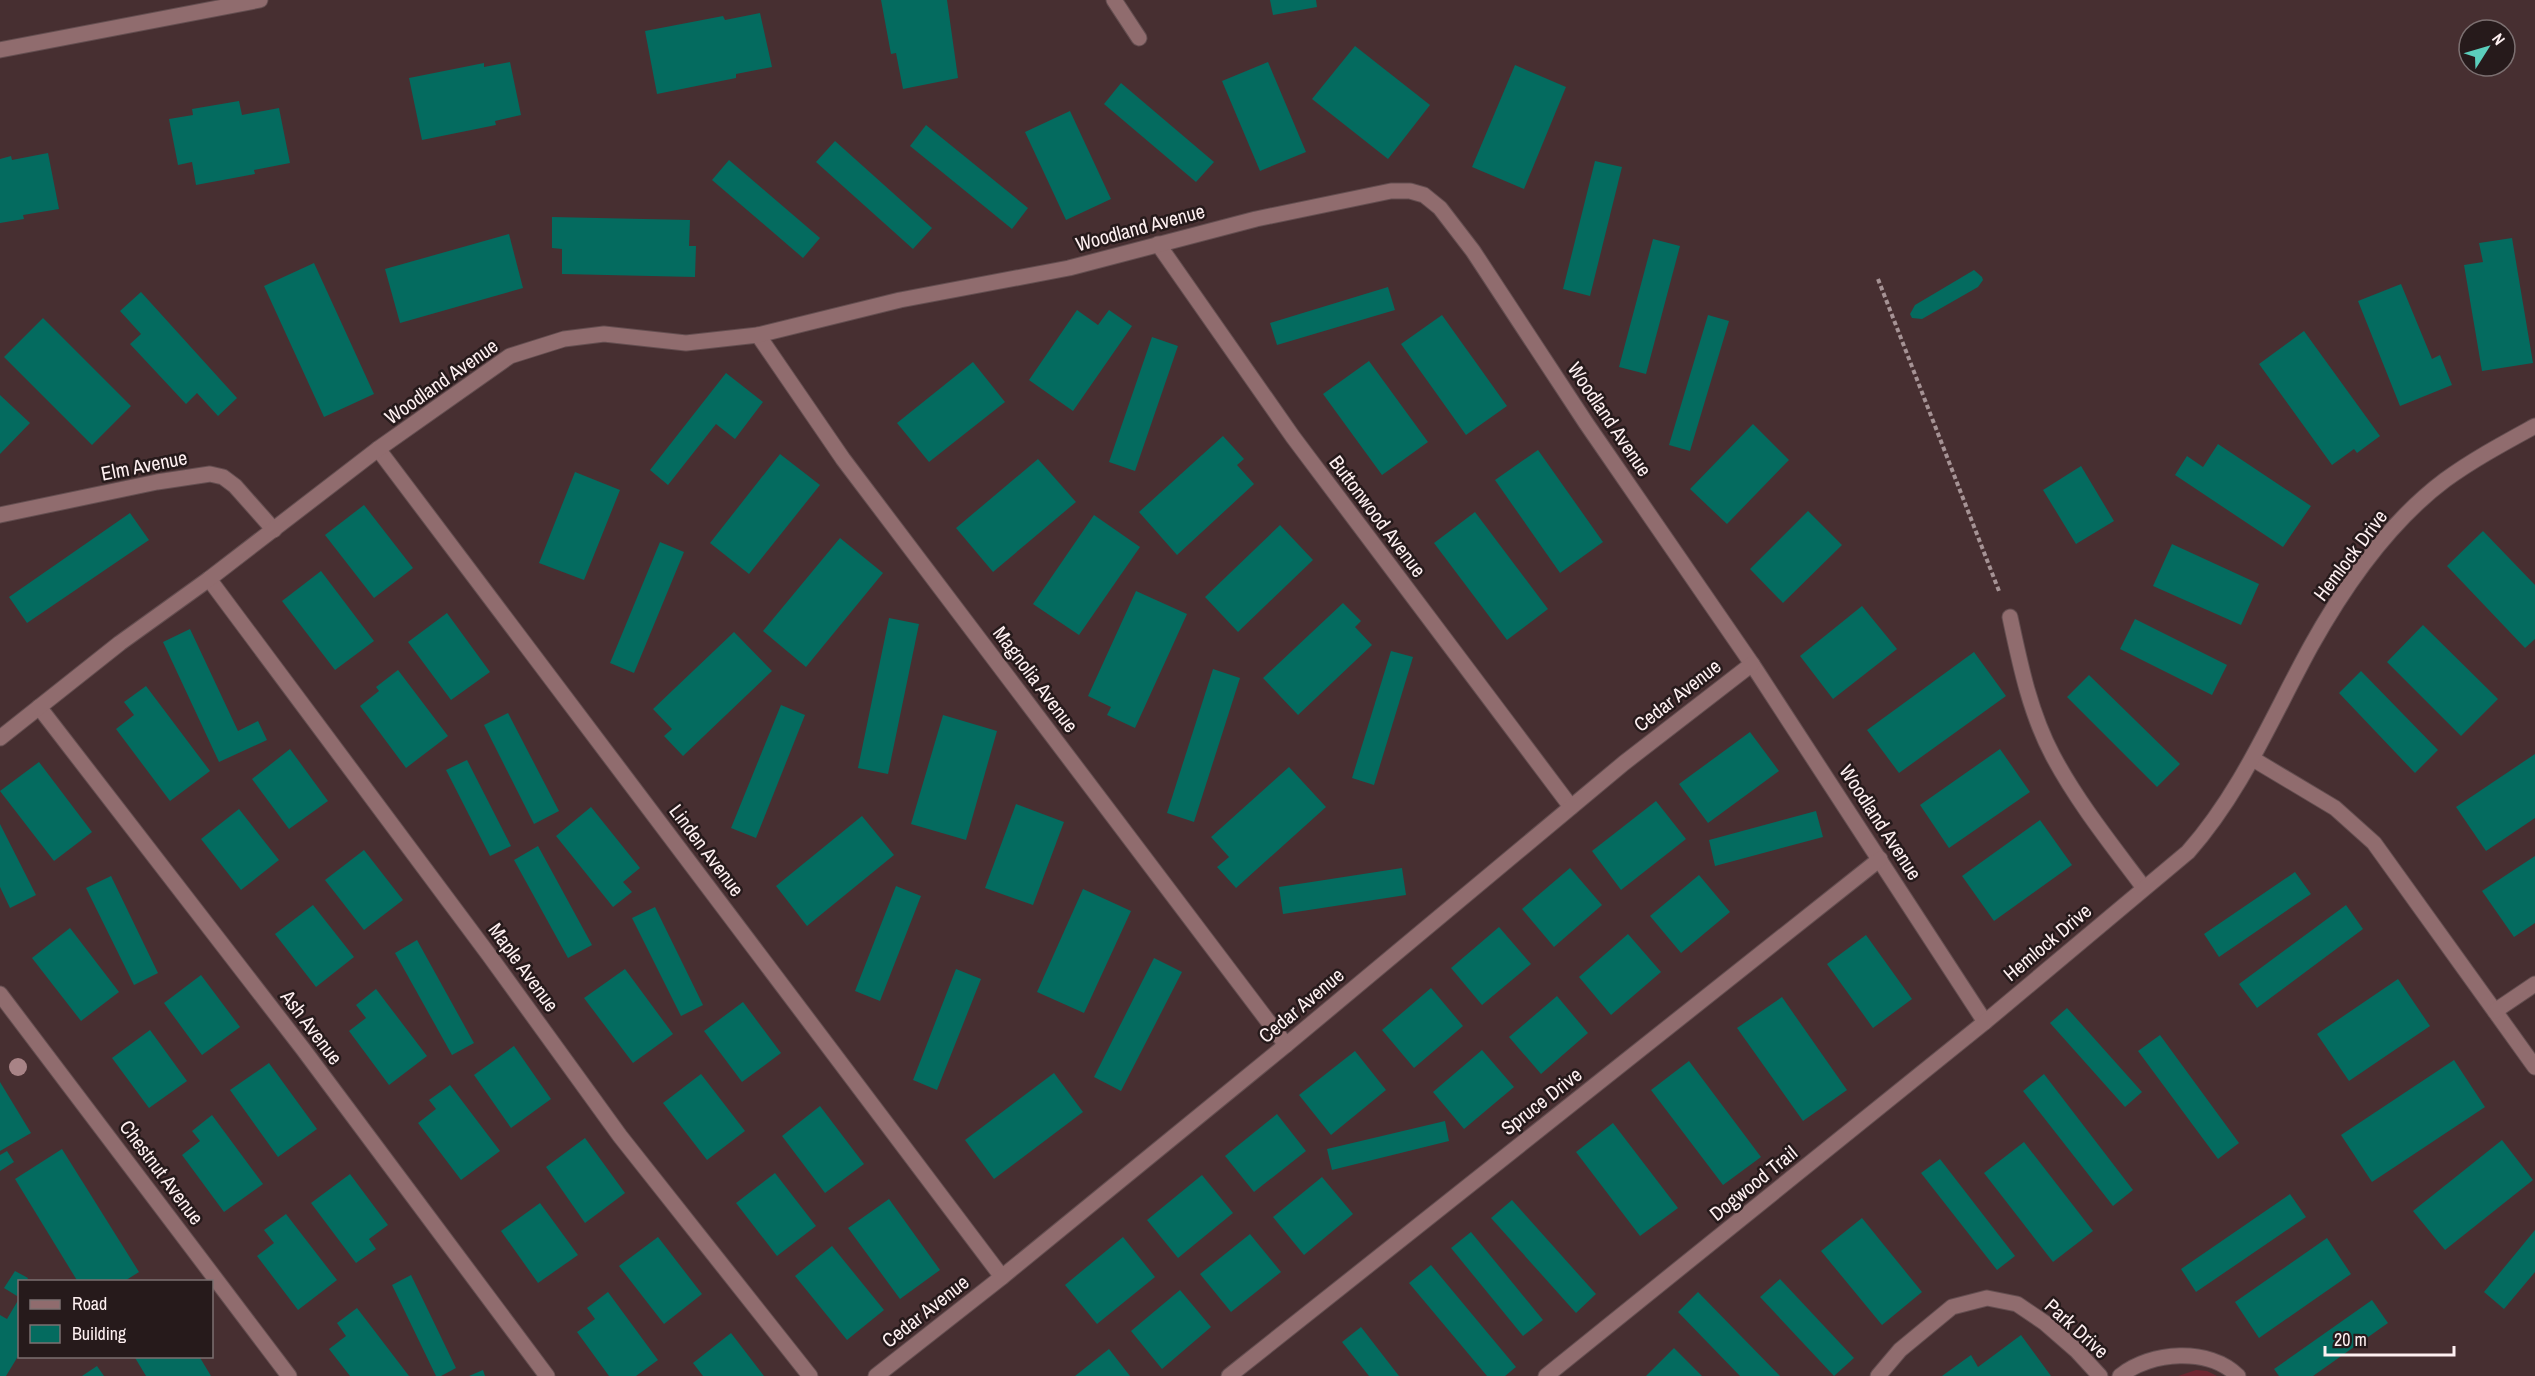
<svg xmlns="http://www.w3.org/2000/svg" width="2535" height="1376" font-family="'Archivo Narrow',sans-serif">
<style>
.green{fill:#6d2631}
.building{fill:#046b5f}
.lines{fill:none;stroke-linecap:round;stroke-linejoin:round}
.lane-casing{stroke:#644e50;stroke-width:17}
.street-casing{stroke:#644e50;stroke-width:17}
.path{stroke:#a69395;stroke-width:4;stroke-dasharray:4.5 3;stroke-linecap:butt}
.lane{stroke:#906c6e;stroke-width:15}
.street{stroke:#906c6e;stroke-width:15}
.tree{fill:#a88386}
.labels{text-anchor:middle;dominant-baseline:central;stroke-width:5;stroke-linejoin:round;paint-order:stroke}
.street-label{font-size:20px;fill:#fef0f1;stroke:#261a1b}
</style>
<rect width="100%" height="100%" fill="#472f31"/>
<polygon class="green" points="2196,1370 2207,1371 2217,1376 2178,1376"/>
<g class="building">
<polygon points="881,0 947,0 958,78 903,89 896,53 891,54"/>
<polygon points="1270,0 1316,0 1317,7 1273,15"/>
<polygon points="760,13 772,67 736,74 736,78 657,94 645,31 723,16 725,20"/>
<polygon points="1355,46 1430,105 1388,159 1312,99"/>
<polygon points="510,62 521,115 495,121 496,125 422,140 409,78 484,63 484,67"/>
<polygon points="1268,62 1306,152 1260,171 1222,81"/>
<polygon points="1515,65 1566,87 1524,189 1472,167"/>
<polygon points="1121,83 1214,162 1196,182 1104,104"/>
<polygon points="239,101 242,115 279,108 290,163 254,170 255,174 196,185 192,162 178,165 169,119 193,115 192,109"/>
<polygon points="1070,111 1111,199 1066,220 1025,132"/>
<polygon points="926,125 1028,208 1012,229 910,146"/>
<polygon points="835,141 932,228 913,249 816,162"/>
<polygon points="48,153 59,209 23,215 24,219 0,223 0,159 11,156 12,160"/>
<polygon points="729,160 820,238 803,258 712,180"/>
<polygon points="1595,161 1622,167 1590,296 1563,289"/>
<polygon points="552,217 690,220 689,246 696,246 695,277 562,274 562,249 552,248"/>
<polygon points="509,234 523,288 400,323 385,269"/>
<polygon points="2512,238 2533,363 2482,371 2464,265 2483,262 2479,243"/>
<polygon points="1653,239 1680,246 1646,374 1619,367"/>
<polygon points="314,263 374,394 324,417 264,286"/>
<polygon points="1974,270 1982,277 1983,280 1978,287 1922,319 1912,318 1910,314 1915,305"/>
<polygon points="2401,284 2432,359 2440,355 2452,385 2400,406 2358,301"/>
<polygon points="1388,287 1395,310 1277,345 1270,323"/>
<polygon points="141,292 237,398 218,416 197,393 186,404 130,344 141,334 120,311"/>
<polygon points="1077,310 1098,325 1109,310 1132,326 1073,411 1029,380"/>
<polygon points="1442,315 1507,406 1466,435 1401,344"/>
<polygon points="1708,315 1729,321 1690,451 1669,445"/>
<polygon points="43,318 131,406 92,445 4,357"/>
<polygon points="2304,331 2380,436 2357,453 2354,449 2332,465 2259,364"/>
<polygon points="1152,337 1178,346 1135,471 1109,462"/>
<polygon points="1369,361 1428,442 1382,475 1323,394"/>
<polygon points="973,362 1005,402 929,462 897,423"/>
<polygon points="726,373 763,402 735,439 716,424 668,485 650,470"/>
<polygon points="0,395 30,423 0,454"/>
<polygon points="1753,424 1789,460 1727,524 1690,489"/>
<polygon points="1223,436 1244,459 1237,465 1254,484 1177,555 1139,512"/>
<polygon points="2218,444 2311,506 2283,547 2175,475 2187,456 2203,467"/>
<polygon points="1538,450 1603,542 1560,573 1495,480"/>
<polygon points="780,454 820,485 749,574 710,543"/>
<polygon points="1038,459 1076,502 993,572 956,528"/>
<polygon points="2081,466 2114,521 2076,544 2043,490"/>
<polygon points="575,472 620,490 584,580 539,563"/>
<polygon points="364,505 413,568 374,598 325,535"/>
<polygon points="1808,511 1842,545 1783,603 1750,569"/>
<polygon points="1475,512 1548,609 1507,640 1434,543"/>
<polygon points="130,513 149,540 27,623 9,597"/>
<polygon points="1094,515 1140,547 1079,635 1033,604"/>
<polygon points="1280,525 1313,560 1238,632 1205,597"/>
<polygon points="2483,531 2535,585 2535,639 2525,648 2447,566"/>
<polygon points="840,538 883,573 806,667 763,631"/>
<polygon points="660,542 684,552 634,673 610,663"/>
<polygon points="2172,544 2259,584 2241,625 2153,586"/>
<polygon points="321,571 374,641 335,670 282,601"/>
<polygon points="1136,591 1187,614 1135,728 1107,715 1111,707 1088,696"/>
<polygon points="1343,603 1361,621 1355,627 1372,645 1298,715 1263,678"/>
<polygon points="1862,606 1897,649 1833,699 1800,656"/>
<polygon points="447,613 490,672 451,700 408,642"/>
<polygon points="889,618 919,624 888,774 858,768"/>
<polygon points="2135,619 2227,665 2212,695 2120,649"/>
<polygon points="2423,625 2498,699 2461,736 2387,662"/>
<polygon points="190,629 238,731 258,721 267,740 219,762 163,642"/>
<polygon points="734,632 772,671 683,756 664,736 672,729 653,709"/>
<polygon points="1391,651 1413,657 1374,785 1352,778"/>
<polygon points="1974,652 2006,696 1899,773 1867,730"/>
<polygon points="1213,669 1240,678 1194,822 1167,813"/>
<polygon points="398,670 448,736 406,768 360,706 379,691 376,687"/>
<polygon points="2361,671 2438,750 2415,773 2339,693"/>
<polygon points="2089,675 2180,764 2157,787 2067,697"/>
<polygon points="146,686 210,771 170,801 116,729 134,715 124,702"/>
<polygon points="781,705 805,715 756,838 731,828"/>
<polygon points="508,713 559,811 534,824 484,725"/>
<polygon points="943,715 997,731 966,840 911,824"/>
<polygon points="1750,732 1779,771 1708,823 1679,784"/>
<polygon points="290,749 328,801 289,829 252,779"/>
<polygon points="2000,749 2030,792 1949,848 1920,805"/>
<polygon points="2535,754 2535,818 2486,851 2456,807"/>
<polygon points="467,760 511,846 490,856 446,770"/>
<polygon points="39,762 92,832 54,861 0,791"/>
<polygon points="1289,767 1326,807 1236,888 1217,867 1229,857 1211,837"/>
<polygon points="1656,801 1686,839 1621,890 1592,851"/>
<polygon points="1016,804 1064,822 1033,905 985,888"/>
<polygon points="591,807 640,868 623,882 632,892 613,907 556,836"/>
<polygon points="239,809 279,860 241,890 201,839"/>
<polygon points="1816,811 1823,837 1715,866 1709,840"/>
<polygon points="862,816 894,855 807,926 776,886"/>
<polygon points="2040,820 2072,865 1994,921 1962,876"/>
<polygon points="0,824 36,895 10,908 0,887"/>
<polygon points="538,846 592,945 568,958 514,860"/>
<polygon points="364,850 403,900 364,930 325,880"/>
<polygon points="2535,856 2535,923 2514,937 2482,891"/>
<polygon points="1402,868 1406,895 1283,914 1279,887"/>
<polygon points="1570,868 1602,905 1554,947 1522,909"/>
<polygon points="2295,872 2311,894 2219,957 2204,934"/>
<polygon points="1699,875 1730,912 1681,953 1650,916"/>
<polygon points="111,876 158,973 134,985 86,888"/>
<polygon points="896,886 921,896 880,1001 855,991"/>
<polygon points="1083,889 1131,911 1084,1013 1037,992"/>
<polygon points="313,905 354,957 316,987 275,934"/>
<polygon points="2346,905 2363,929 2257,1008 2239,984"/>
<polygon points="655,907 703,1005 681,1016 632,918"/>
<polygon points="1499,927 1531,964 1482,1005 1451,968"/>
<polygon points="70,928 119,992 81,1021 32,958"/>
<polygon points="1628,934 1661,972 1611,1015 1579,977"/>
<polygon points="1866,935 1912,999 1873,1028 1827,964"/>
<polygon points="417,940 474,1043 452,1055 395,953"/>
<polygon points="1154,958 1182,972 1121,1091 1094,1077"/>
<polygon points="625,969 673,1034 633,1063 584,998"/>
<polygon points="956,969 981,979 937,1090 913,1080"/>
<polygon points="201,975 240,1027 202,1055 164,1003"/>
<polygon points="2398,979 2430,1026 2349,1081 2317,1034"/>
<polygon points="1431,988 1463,1026 1414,1068 1382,1030"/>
<polygon points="376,989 427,1056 389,1085 349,1031 366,1018 356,1005"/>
<polygon points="1557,996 1588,1033 1541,1074 1509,1037"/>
<polygon points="1782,997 1847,1090 1803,1121 1737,1028"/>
<polygon points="743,1002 781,1053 742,1082 704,1031"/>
<polygon points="2067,1008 2142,1092 2125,1107 2050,1023"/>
<polygon points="150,1030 187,1081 149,1108 112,1058"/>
<polygon points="2160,1035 2239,1143 2218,1159 2138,1051"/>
<polygon points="514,1046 551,1099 511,1128 474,1075"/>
<polygon points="1482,1050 1514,1087 1464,1129 1433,1092"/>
<polygon points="1355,1051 1386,1090 1331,1135 1299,1095"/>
<polygon points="2454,1060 2485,1107 2372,1182 2341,1135"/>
<polygon points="1689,1061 1761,1157 1723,1185 1651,1090"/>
<polygon points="269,1063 317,1129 278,1157 230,1090"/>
<polygon points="1054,1073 1083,1112 994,1179 965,1140"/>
<polygon points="701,1074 745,1131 707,1160 663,1103"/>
<polygon points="2044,1074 2133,1190 2113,1206 2023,1091"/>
<polygon points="0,1082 31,1133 0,1151"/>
<polygon points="450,1085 500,1151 461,1180 418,1123 436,1109 429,1100"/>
<polygon points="820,1106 864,1164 825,1193 782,1136"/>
<polygon points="1277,1114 1306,1151 1254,1192 1225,1156"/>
<polygon points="212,1115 263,1184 224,1212 182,1155 200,1141 192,1131"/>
<polygon points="1445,1121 1449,1141 1332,1170 1327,1149"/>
<polygon points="1613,1123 1678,1208 1640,1236 1576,1152"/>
<polygon points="585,1138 625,1193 585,1223 546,1167"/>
<polygon points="2502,1140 2533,1180 2445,1250 2413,1211"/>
<polygon points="2024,1142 2093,1231 2053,1262 1984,1173"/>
<polygon points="62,1149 139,1272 123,1282 78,1282 15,1179"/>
<polygon points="7,1151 14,1162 0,1171 0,1155"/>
<polygon points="1940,1159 2015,1256 1997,1270 1921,1173"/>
<polygon points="775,1173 816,1226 777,1256 736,1203"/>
<polygon points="350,1174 388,1225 369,1239 376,1249 356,1263 311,1203"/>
<polygon points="1202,1175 1233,1213 1178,1258 1147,1220"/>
<polygon points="1322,1177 1353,1214 1304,1255 1273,1217"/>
<polygon points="2290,1194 2306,1217 2196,1292 2181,1269"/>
<polygon points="889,1199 940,1270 900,1299 848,1228"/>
<polygon points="1512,1200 1596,1294 1576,1313 1491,1218"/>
<polygon points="540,1203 578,1255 538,1283 501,1231"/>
<polygon points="286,1214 337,1280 298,1310 257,1256 274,1243 264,1230"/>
<polygon points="1862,1218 1922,1292 1882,1325 1821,1251"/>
<polygon points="2535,1230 2535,1272 2504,1309 2484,1292"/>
<polygon points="1471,1232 1543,1320 1523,1336 1451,1248"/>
<polygon points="1250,1234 1281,1272 1231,1312 1200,1274"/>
<polygon points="658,1237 702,1294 664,1324 619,1266"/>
<polygon points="1123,1237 1155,1277 1097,1324 1065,1285"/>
<polygon points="2327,1238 2351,1274 2259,1338 2235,1302"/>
<polygon points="832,1246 884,1310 847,1340 795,1276"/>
<polygon points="1431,1265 1516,1367 1505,1376 1487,1376 1409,1283"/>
<polygon points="15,1271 28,1278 26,1282 20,1282 17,1296 4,1288"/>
<polygon points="411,1275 456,1368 441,1376 436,1376 392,1285"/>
<polygon points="1780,1279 1854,1358 1834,1376 1760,1297"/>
<polygon points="1180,1290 1211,1327 1162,1369 1131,1331"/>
<polygon points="608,1292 658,1360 636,1376 609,1376 577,1332 595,1319 587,1308"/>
<polygon points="1698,1292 1780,1376 1740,1376 1678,1312"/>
<polygon points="20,1297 20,1353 6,1376 0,1376 0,1315 7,1319"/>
<polygon points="2372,1300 2388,1323 2313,1376 2279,1376 2274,1369"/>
<polygon points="357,1308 409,1376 350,1376 329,1349 346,1336 337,1323"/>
<polygon points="1361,1327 1399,1376 1369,1376 1342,1342"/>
<polygon points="731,1333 764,1376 703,1376 693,1363"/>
<polygon points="2021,1335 2051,1376 1942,1376 1971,1355 1978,1367"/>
<polygon points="1674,1348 1702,1376 1646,1376"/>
<polygon points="1109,1349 1130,1376 1075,1376"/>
<polygon points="134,1356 199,1356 211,1376 146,1376"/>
<polygon points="97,1366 104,1376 82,1376"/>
<polygon points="483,1370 485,1376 469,1376"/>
</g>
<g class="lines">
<defs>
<path id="lane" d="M2010 617C2020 664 2030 713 2053 756 2078 803 2112 845 2144 888"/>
<g id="street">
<polyline points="1114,0 1139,38"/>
<polyline points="0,50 260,0"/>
<polyline points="1158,244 1293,437 1571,807"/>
<polyline points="758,335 843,459 1286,1045"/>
<polyline points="378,449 1002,1277"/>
<polyline points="0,515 157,482 210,474 223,477 235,486 274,530"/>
<polyline points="209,579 489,955 620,1136 810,1376"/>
<polyline points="39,707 303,1049 547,1376"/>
<polyline points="0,738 120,643 209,579 378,449 510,356 564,339 604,334 686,343 758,335 900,300 1069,268 1256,219 1391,191 1410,191 1424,195 1440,208 1473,251 1586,423 1752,664 1985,1022"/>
<polyline points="2253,759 2335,808 2374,843 2535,1067"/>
<polyline points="0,994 289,1376"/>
<polyline points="2495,1011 2535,984"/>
<polyline points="876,1376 1002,1277 1286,1045 1624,763 1752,664"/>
<polyline points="1229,1376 1880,859"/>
<path d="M1546 1376 1985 1022 2188 852C2242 791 2272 717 2311 646 2345 585 2389 522 2445 480 2474 459 2504 443 2535 426"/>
<polyline points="1878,1376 1900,1350 1952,1307 1987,1298 2017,1304 2045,1323 2076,1350 2100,1376"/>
<path d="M2120 1376C2151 1351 2209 1347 2238 1376"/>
</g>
</defs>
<use href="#lane" class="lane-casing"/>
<use href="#street" class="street-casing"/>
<polyline class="path" points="1878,279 1999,591"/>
<use href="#lane" class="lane"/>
<use href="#street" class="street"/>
</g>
<circle class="tree" cx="18" cy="1067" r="9"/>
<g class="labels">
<g class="street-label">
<text transform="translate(1140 227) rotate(-15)">Woodland Avenue</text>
<text transform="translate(441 381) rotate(-35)">Woodland Avenue</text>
<text transform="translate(1610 419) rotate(56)">Woodland Avenue</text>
<text transform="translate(144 465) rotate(-11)">Elm Avenue</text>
<text transform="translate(1378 516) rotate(53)">Buttonwood Avenue</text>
<text transform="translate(2350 555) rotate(-53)">Hemlock Drive</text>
<text transform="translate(1036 679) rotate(53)">Magnolia Avenue</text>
<text transform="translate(1677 695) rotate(-38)">Cedar Avenue</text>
<text transform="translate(1881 822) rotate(57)">Woodland Avenue</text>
<text transform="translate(707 850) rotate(53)">Linden Avenue</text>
<text transform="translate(2047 942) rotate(-40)">Hemlock Drive</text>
<text transform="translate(524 967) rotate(54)">Maple Avenue</text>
<text transform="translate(1301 1005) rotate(-40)">Cedar Avenue</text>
<text transform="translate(312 1027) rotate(53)">Ash Avenue</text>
<text transform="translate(1541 1101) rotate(-38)">Spruce Drive</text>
<text transform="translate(162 1172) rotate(53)">Chestnut Avenue</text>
<text transform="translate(1753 1183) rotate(-39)">Dogwood Trail</text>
<text transform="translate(925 1311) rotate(-38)">Cedar Avenue</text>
<text transform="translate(2077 1328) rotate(42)">Park Drive</text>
</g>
</g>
<rect x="18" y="1280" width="195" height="78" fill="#261a1b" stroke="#7c7071" stroke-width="1.5"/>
<rect x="30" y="1300" width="30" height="9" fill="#906c6e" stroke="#7c7071" stroke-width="1.5"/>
<text x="72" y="1310" font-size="18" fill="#fef0f1">Road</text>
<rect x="30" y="1325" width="30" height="18" fill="#046b5f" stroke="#7c7071" stroke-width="1.5"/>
<text x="72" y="1340" font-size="18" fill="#fef0f1">Building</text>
<g transform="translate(2487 48) rotate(53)"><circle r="28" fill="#261a1b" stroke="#7c7071" stroke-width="1.5"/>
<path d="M0-4.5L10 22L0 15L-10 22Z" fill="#5bcebc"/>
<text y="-9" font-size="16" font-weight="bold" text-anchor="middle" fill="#fef0f1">N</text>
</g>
<path d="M2325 1346v9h129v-9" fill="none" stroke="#fef0f1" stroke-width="3"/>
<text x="2334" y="1346" font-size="18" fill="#fef0f1" stroke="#261a1b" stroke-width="4.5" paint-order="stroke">20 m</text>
</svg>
